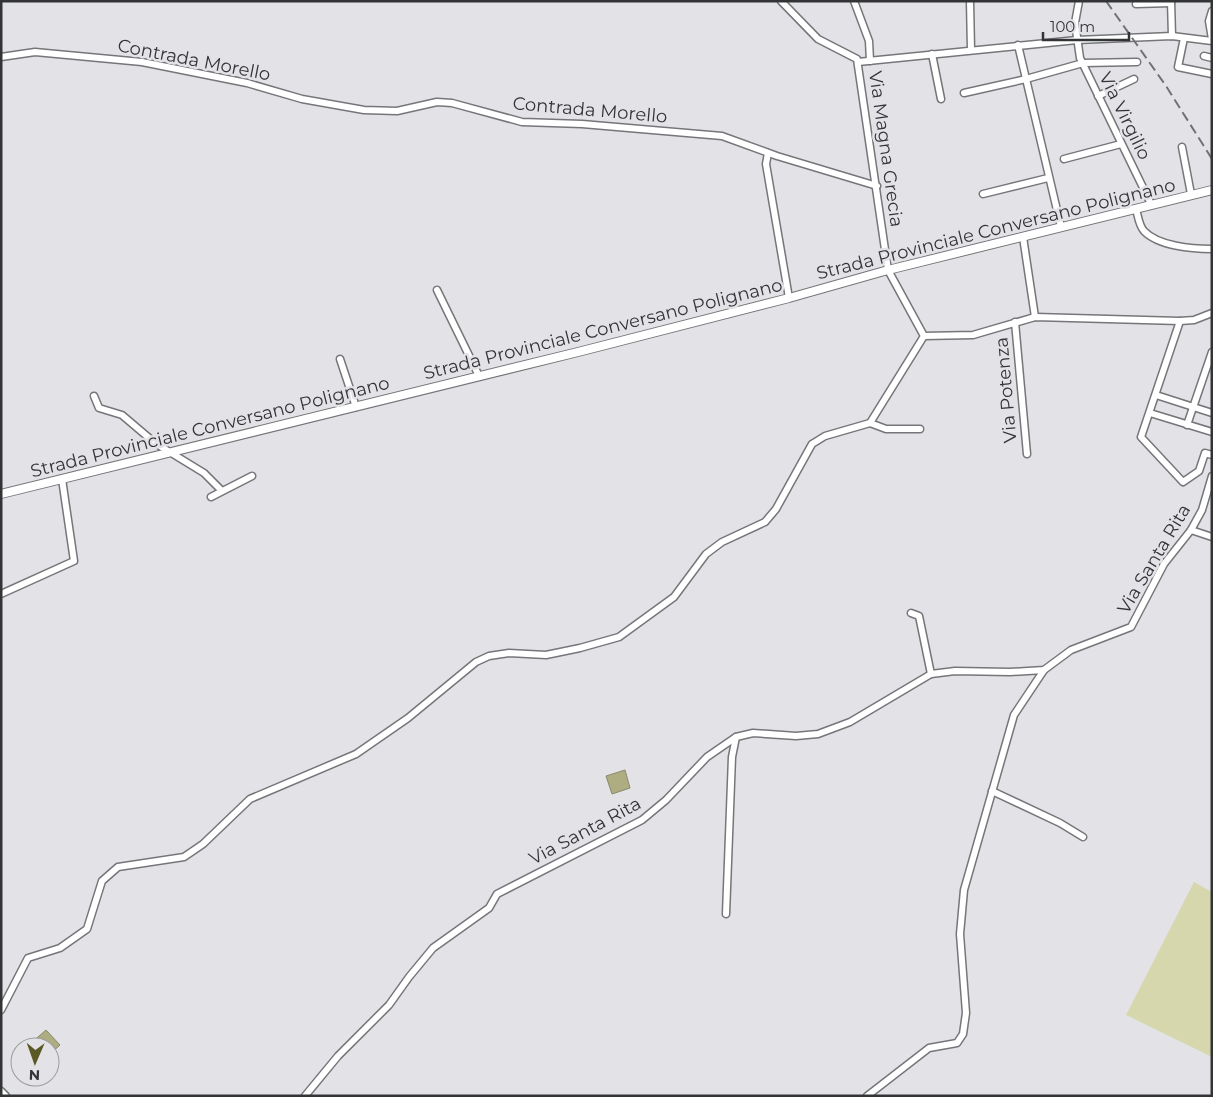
<svg xmlns="http://www.w3.org/2000/svg" width="1213" height="1097" font-family="Montserrat,sans-serif">
<style>
.green{fill:#d7d7ad}
.water{fill:#aead82;stroke:#89896b}
.lines{fill:none;stroke-linecap:round;stroke-linejoin:round}
.minor-casing{stroke:#757679;stroke-width:9}
.major-casing{stroke:#757679;stroke-width:10}
.minor{stroke:#fff;stroke-width:6}
.major{stroke:#fff;stroke-width:8}
.rail{stroke:#717274;stroke-width:2;stroke-dasharray:10 5;stroke-linecap:butt}
.labels{text-anchor:middle;dominant-baseline:central;stroke-width:5;stroke-linejoin:round;paint-order:stroke}
.street-label{font-size:18px;fill:#333435;stroke:#e3e3e7}
</style>
<rect width="100%" height="100%" fill="#e3e3e7"/>
<polygon class="green" points="1194,882 1212,892 1212,1057 1126,1015"/>
<g class="water">
<polygon points="625,770 630,788 612,794 606,776"/>
<polygon points="46,1030 60,1045 50,1054 50,1047 33,1047 30,1044"/>
</g>
<g class="lines">
<defs>
<g id="minor">
<polyline points="854,1 869,41 870,61"/>
<polyline points="970,1 971,50"/>
<polyline points="1079,1 1075,23 1080,58 1151,204"/>
<polyline points="1171,1 1172,36"/>
<polyline points="1136,4 1171,3"/>
<polyline points="1212,11 1209,21 1212,39"/>
<polyline points="1184,38 1178,67 1212,74"/>
<polyline points="1018,45 1061,227"/>
<polyline points="932,54 941,99"/>
<polyline points="1204,56 1212,58"/>
<polyline points="1,57 35,52 142,62 247,83 302,99 364,110 397,111 437,102 452,103 522,122 582,124 722,136 777,156 877,186"/>
<polyline points="858,62 1077,40 1172,36 1212,41"/>
<polyline points="964,93 1026,79 1083,63 1137,62"/>
<polyline points="1098,96 1134,79"/>
<polyline points="1182,147 1191,194"/>
<polyline points="768,153 766,164 789,298"/>
<polyline points="1064,159 1121,144"/>
<polyline points="983,194 1048,178"/>
<path d="M1136 209C1138 216 1139 226 1144 231 1158 246 1192 249 1212 249"/>
<polyline points="1023,237 1035,317"/>
<polyline points="437,290 479,376"/>
<polyline points="1180,321 1141,437 1183,482 1199,471 1205,453 1212,455"/>
<polyline points="1015,322 1027,454"/>
<polyline points="924,336 973,335 1035,317 1180,321 1194,320 1212,313"/>
<polyline points="340,359 356,407"/>
<polyline points="1156,395 1212,413"/>
<polyline points="94,396 99,408 122,415 155,443 204,473 222,491"/>
<polyline points="1150,413 1212,432"/>
<polyline points="870,423 886,429 920,429"/>
<polyline points="1187,425 1212,352"/>
<polyline points="211,497 252,476"/>
<polyline points="1191,530 1212,537"/>
<polyline points="1,594 74,561 62,479"/>
<polyline points="911,613 919,616 931,674"/>
<polyline points="992,791 1060,823 1083,837"/>
<polyline points="726,914 732,757 736,737"/>
<polyline points="1,1010 28,958 60,948 87,929 102,881 118,867 184,857 203,844 250,799 356,754 408,718 476,662 489,656 509,653 546,655 580,648 619,637 674,597 706,554 722,542 765,522 776,509 812,444 825,436 870,423 924,336 888,270 857,59 818,39 781,1"/>
<polyline points="1,1091 6,1096"/>
<polyline points="305,1096 338,1056 389,1005 409,977 433,948 489,908 497,894 642,820 666,800 707,757 736,737 753,733 796,736 818,734 850,722 931,674 955,671 1010,672 1044,670 1071,650 1131,627 1164,564 1191,530 1202,510 1212,476"/>
<polyline points="867,1096 929,1048 957,1043 963,1034 966,1013 960,934 964,890 1014,715 1044,670"/>
</g>
<polyline id="major" points="1,494 578,352 789,298 888,270 1212,190"/>
</defs>
<use href="#minor" class="minor-casing"/>
<use href="#major" class="major-casing"/>
<use href="#minor" class="minor"/>
<use href="#major" class="major"/>
<polyline class="rail" points="1106,1 1166,86 1212,159"/>
</g>
<g class="labels">
<g class="street-label">
<text transform="translate(194 60) rotate(11)">Contrada Morello</text>
<text transform="translate(590 110) rotate(5)">Contrada Morello</text>
<text transform="translate(1125 116) rotate(64)">Via Virgilio</text>
<text transform="translate(886 149) rotate(82)">Via Magna Grecia</text>
<text transform="translate(996 229) rotate(-14)">Strada Provinciale Conversano Polignano</text>
<text transform="translate(603 329) rotate(-14)">Strada Provinciale Conversano Polignano</text>
<text transform="translate(1006 390) rotate(-95)">Via Potenza</text>
<text transform="translate(210 427) rotate(-14)">Strada Provinciale Conversano Polignano</text>
<text transform="translate(1154 559) rotate(-59)">Via Santa Rita</text>
<text transform="translate(585 831) rotate(-28)">Via Santa Rita</text>
</g>
</g>
<rect width="1213" height="1097" fill="none" stroke="#333435" stroke-width="5"/>
<g transform="translate(35 1062) rotate(182)"><circle r="24" fill="#e3e3e7" stroke="#9d9da0"/>
<path d="M0-4L9 19L0 12L-9 19Z" fill="#5a5825"/>
<text y="-8" font-size="14" font-weight="bold" text-anchor="middle" fill="#333435">N</text>
</g>
<path d="M1043 32v8h86v-8" fill="none" stroke="#333435" stroke-width="2.5"/>
<text x="1050" y="32" font-size="15" fill="#333435" stroke="#e3e3e7" stroke-width="4" paint-order="stroke">100 m</text>
</svg>
